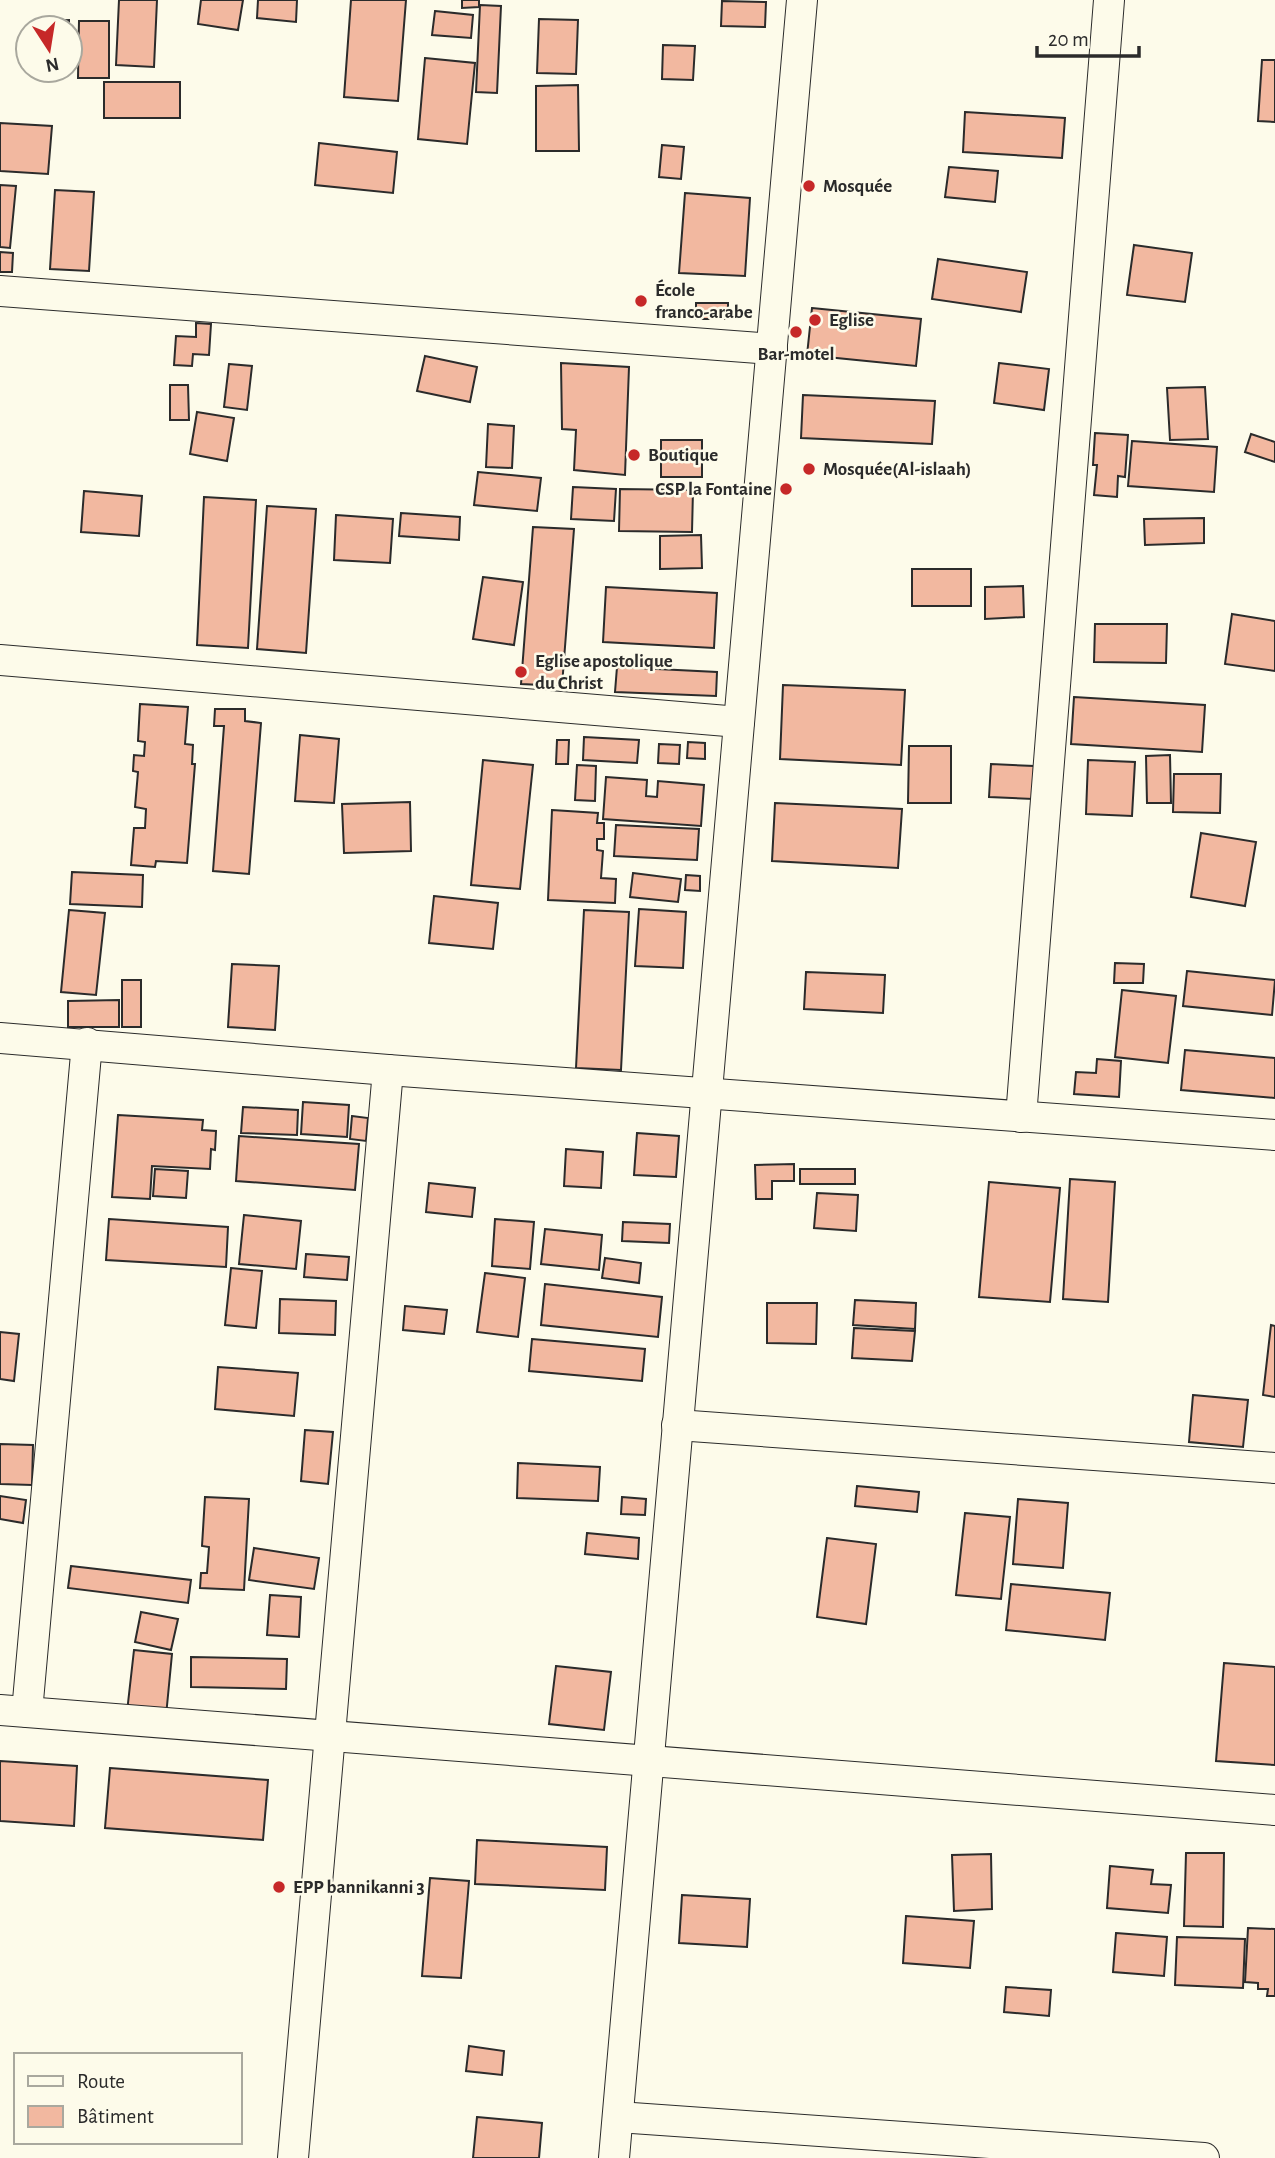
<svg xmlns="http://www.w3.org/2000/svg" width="1275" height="2158" font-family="'Alegreya Sans',sans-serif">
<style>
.building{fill:#f2b8a0;stroke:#2b2b2b;stroke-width:2}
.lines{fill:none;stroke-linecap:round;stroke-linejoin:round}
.minor-casing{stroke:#2b2b2b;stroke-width:32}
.minor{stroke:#fdfbea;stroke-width:30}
.poi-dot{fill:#c62828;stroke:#fdfbea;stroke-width:2.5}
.labels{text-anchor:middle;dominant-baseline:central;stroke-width:5;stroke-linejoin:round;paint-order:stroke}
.poi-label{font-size:19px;font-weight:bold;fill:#2b2b2b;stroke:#fdfbea;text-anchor:start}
</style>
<rect width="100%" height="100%" fill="#fdfbea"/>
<g class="building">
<polygon points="119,0 157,0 154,67 116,65"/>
<polygon points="201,0 243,0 238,30 198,24"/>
<polygon points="258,0 297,0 296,22 257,18"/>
<polygon points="351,0 406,0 398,101 344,97"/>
<polygon points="462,0 479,0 479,7 462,8"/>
<polygon points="722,1 766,2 765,27 721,26"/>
<polygon points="480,5 501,6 497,93 476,92"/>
<polygon points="435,11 473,15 471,38 432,35"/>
<polygon points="539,19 578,20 576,74 537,73"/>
<polygon points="69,20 69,28 45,28 45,21"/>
<polygon points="79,21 109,21 109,78 78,78"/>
<polygon points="663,45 695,46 693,80 662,79"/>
<polygon points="425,58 475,63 467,144 418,139"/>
<polygon points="1262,60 1275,60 1275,122 1258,121"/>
<rect x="104" y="82" width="76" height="36"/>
<polygon points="578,85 579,151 536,151 536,86"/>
<polygon points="965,112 1065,118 1062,158 963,152"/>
<polygon points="0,123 52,126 48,174 0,171"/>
<polygon points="319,143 397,152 393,193 315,185"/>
<polygon points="662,145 684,147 681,179 659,177"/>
<polygon points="949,167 998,171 995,202 945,197"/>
<polygon points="0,185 16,186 10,248 0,247"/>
<polygon points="55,190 94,192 89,271 50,269"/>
<polygon points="685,193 750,198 745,276 679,273"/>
<polygon points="1134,245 1192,253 1185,302 1127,295"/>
<polygon points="0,252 13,253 12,272 0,272"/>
<polygon points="938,259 1027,272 1021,312 932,299"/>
<rect x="696" y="303" width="32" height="16"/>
<polygon points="812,308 921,319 916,366 807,355"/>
<polygon points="196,323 211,324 209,355 193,354 192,366 174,365 176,336 196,337"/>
<polygon points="425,356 477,367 470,402 417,391"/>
<polygon points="561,363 629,367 625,475 574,470 576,430 562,429"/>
<polygon points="999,363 1049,369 1044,410 994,403"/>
<polygon points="229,364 252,366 247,410 224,407"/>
<polygon points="170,385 188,385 189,420 170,420"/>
<polygon points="1205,387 1208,439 1170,440 1167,388"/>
<polygon points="803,395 935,401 932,444 801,438"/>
<polygon points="197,412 234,418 227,461 190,454"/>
<polygon points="488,424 514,426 512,468 486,467"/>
<polygon points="1095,433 1128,435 1125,477 1118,476 1117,497 1094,495 1097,465 1093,465"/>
<polygon points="1251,434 1275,442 1275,462 1245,452"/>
<rect x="661" y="440" width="41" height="37"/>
<polygon points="1132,441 1217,447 1214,492 1128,486"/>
<polygon points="478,472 541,478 537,511 474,505"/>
<polygon points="573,487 616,489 614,521 571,519"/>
<polygon points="620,489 693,490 692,532 619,531"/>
<polygon points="84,491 142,496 139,536 81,532"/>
<polygon points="204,497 256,500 248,648 197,645"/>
<polygon points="267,506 316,509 306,653 257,649"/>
<polygon points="401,513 460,517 459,540 399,536"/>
<polygon points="336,515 393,519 390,563 334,560"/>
<polygon points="1204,518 1204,543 1145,545 1144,519"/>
<polygon points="533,527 574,529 562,686 521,684"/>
<polygon points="701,535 702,568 660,569 660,536"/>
<rect x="912" y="569" width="59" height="37"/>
<polygon points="483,577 523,582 514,645 473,639"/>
<polygon points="1023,586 1024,617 985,619 985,587"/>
<polygon points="606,587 717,593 714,648 603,642"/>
<polygon points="1232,614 1275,621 1275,671 1225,664"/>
<polygon points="1095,624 1167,624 1166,663 1094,662"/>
<polygon points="617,667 717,672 716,696 615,692"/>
<polygon points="783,685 905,690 901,765 780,759"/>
<polygon points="1074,697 1205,705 1202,752 1071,744"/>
<polygon points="140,704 188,707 185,744 193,745 192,764 195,764 187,863 156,861 155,867 131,865 134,828 145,828 146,809 135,807 138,772 133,771 134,755 144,756 145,742 138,741"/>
<polygon points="215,709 245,709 245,721 261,723 249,874 213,871 224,726 214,726"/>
<polygon points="300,735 339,739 334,803 295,801"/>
<polygon points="584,737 639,740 637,763 583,760"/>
<polygon points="557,740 569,740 568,764 556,764"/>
<polygon points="688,742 705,743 705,759 687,758"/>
<polygon points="659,744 680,745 679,764 658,763"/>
<polygon points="909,746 951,746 951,803 908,803"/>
<polygon points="1170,755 1171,803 1147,803 1146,756"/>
<polygon points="483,760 533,765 520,889 471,885"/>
<polygon points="1088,760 1135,762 1132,816 1086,814"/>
<polygon points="991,764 1034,766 1033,799 989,797"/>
<polygon points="577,765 596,766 595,801 575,800"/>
<polygon points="1174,774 1221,774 1220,813 1173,812"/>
<polygon points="606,777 647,780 646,796 657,797 658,781 704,785 701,826 603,819"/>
<polygon points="410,802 411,851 344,853 342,804"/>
<polygon points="775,803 902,809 898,868 772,861"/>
<polygon points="552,810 598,813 597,823 604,823 604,839 597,839 597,850 603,851 601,878 616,879 615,903 548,900"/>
<polygon points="616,825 699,829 697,860 614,856"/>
<polygon points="1201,833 1256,842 1245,906 1191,897"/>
<polygon points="72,872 143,875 142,907 70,904"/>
<polygon points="633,873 681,879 678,902 630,897"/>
<polygon points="686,875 700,876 700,891 685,890"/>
<polygon points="434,896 498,903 493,949 429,943"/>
<polygon points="639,909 686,912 683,968 635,966"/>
<polygon points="69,910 105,913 96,995 61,992"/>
<polygon points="584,910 629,912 621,1070 576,1068"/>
<polygon points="1115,963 1144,964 1143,983 1114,983"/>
<polygon points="232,964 279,966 275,1030 228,1027"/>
<polygon points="1187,971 1275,980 1272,1015 1183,1006"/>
<polygon points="806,972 885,975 883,1013 804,1009"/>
<rect x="122" y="980" width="19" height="47"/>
<polygon points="1122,990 1176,996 1168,1063 1115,1057"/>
<polygon points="119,1000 119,1027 68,1027 68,1001"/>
<polygon points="1185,1050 1275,1058 1275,1098 1181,1090"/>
<polygon points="1097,1059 1121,1061 1119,1097 1074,1094 1076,1072 1096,1073"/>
<polygon points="303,1102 349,1105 347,1137 301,1134"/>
<polygon points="243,1107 298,1110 297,1135 241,1133"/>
<polygon points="118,1115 203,1120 202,1130 216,1131 215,1150 211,1149 210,1169 152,1166 150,1199 112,1197"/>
<polygon points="352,1116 368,1118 366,1141 350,1139"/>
<polygon points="637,1133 679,1136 676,1177 634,1175"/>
<polygon points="239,1136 359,1144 355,1190 236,1181"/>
<polygon points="566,1149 603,1152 601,1188 564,1186"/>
<polygon points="794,1164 794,1181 772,1181 772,1199 756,1199 755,1165"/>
<polygon points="155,1169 188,1171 186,1198 153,1196"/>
<rect x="800" y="1169" width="55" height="15"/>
<polygon points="1070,1179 1115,1182 1108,1302 1063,1299"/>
<polygon points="989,1182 1060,1188 1050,1302 979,1297"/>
<polygon points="429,1183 475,1188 472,1217 426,1212"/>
<polygon points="817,1193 858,1195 856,1231 814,1228"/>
<polygon points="244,1215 301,1221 296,1269 239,1264"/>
<polygon points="109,1219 228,1227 226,1267 106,1260"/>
<polygon points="495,1219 534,1222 530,1269 492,1266"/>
<polygon points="623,1222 670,1224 669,1243 622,1241"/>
<polygon points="545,1229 602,1235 599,1270 541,1264"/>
<polygon points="306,1254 349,1257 347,1280 304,1277"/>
<polygon points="605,1258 641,1263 639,1283 602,1278"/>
<polygon points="231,1268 262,1271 256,1328 225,1325"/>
<polygon points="485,1273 525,1278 518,1337 477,1332"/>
<polygon points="545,1284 662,1297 658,1337 541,1325"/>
<polygon points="280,1299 336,1301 335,1335 279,1333"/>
<polygon points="855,1300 916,1303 915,1329 853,1325"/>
<polygon points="767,1303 817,1303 816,1344 767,1343"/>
<polygon points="405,1306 447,1310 444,1334 403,1330"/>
<polygon points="1271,1325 1275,1326 1275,1397 1263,1395"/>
<polygon points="854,1328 915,1331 912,1361 852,1358"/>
<polygon points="0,1332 19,1334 14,1381 0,1379"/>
<polygon points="532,1339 645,1349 642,1381 529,1371"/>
<polygon points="218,1367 298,1373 294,1416 215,1409"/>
<polygon points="1193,1395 1248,1400 1243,1447 1189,1442"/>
<polygon points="305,1430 333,1432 328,1484 301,1481"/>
<polygon points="0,1444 33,1445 32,1485 0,1484"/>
<polygon points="518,1463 600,1467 598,1501 517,1498"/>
<polygon points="857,1486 919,1492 917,1512 855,1506"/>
<polygon points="0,1496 26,1500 23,1523 0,1519"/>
<polygon points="205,1497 249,1499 244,1590 200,1588 201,1573 207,1573 209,1547 202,1546"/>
<polygon points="622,1497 646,1499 645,1515 621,1514"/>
<polygon points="1018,1499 1068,1503 1063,1568 1013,1564"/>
<polygon points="965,1513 1010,1517 1001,1599 956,1595"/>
<polygon points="587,1533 639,1538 638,1559 585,1554"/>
<polygon points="827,1538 876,1544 866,1624 817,1617"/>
<polygon points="254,1548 319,1558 314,1589 249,1580"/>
<polygon points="71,1566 191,1580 188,1603 68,1588"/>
<polygon points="1011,1584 1110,1593 1105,1640 1006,1630"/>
<polygon points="270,1595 301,1597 299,1637 267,1635"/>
<polygon points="141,1612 178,1619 171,1650 135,1642"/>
<polygon points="134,1650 172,1654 166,1716 127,1712"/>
<polygon points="191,1657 287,1659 286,1689 191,1687"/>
<polygon points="1224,1663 1275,1667 1275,1765 1216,1761"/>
<polygon points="556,1666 611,1672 604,1730 549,1724"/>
<polygon points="0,1761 77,1766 74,1826 0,1821"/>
<polygon points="110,1768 268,1780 263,1840 105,1828"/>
<polygon points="477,1840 607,1847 605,1890 475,1884"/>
<polygon points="1186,1853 1224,1853 1223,1927 1184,1926"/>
<polygon points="991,1854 992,1909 954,1911 952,1855"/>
<polygon points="1110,1866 1153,1870 1151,1884 1171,1885 1168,1913 1107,1908"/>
<polygon points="430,1878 469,1881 461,1978 422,1976"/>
<polygon points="682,1895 750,1899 747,1947 679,1943"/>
<polygon points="906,1916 974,1921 970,1968 903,1963"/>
<polygon points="1248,1928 1275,1929 1275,1996 1267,1996 1268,1989 1258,1989 1258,1983 1245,1982"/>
<polygon points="1116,1933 1167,1937 1164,1976 1113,1972"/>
<polygon points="1177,1937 1245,1939 1243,1988 1175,1985"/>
<polygon points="1006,1987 1051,1990 1049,2016 1004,2012"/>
<polygon points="469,2046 504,2051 502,2075 466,2071"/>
<polygon points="477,2117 542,2123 539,2158 473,2158"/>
</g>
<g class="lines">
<defs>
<g id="minor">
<polyline points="0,291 772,349"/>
<polyline points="0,660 739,722"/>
<polyline points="0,1038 388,1070 1275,1135"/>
<polyline points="1021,1117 1109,0"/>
<polyline points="677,1425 1275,1468"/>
<polyline points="0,1710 1275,1810"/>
<polyline points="27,1712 87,1043"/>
<polyline points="618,2117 1204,2158"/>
<polyline points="293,2158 388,1070"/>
<polyline points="614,2158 802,0"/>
</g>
</defs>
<use href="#minor" class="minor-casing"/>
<use href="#minor" class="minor"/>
</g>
<g class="poi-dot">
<circle cx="809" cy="186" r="7"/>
<circle cx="641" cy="301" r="7"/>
<circle cx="815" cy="320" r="7"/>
<circle cx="796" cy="332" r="7"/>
<circle cx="634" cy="455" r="7"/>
<circle cx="809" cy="469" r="7"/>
<circle cx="786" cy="489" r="7"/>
<circle cx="521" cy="672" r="7"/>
<circle cx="279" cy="1887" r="7"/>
</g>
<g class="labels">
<g class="poi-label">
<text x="823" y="186">Mosquée</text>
<text x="655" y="290">École<tspan x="655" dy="22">franco-arabe</tspan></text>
<text x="829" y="320">Eglise</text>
<text x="796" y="354" text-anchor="middle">Bar-motel</text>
<text x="648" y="455">Boutique</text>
<text x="823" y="469">Mosquée(Al-islaah)</text>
<text x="772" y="489" text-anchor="end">CSP la Fontaine</text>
<text x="535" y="661">Eglise apostolique<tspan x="535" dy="22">du Christ</tspan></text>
<text x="293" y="1887">EPP bannikanni 3</text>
</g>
</g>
<rect x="14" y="2053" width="228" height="91" fill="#fdfbea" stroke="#a9a89e" stroke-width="2"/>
<rect x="28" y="2076" width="35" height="10" fill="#fdfbea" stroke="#a9a89e" stroke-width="2"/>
<text x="77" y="2088" font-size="21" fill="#2b2b2b">Route</text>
<rect x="28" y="2106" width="35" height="21" fill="#f2b8a0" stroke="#a9a89e" stroke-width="2"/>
<text x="77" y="2123" font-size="21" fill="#2b2b2b">Bâtiment</text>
<g transform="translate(49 49) rotate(168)"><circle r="33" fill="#fdfbea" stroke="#a9a89e" stroke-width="2"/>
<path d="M0-5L12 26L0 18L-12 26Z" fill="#c62828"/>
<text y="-10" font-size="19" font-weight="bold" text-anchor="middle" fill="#2b2b2b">N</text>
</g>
<path d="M1037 46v10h102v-10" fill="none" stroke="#2b2b2b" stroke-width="3.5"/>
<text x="1048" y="46" font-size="21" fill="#2b2b2b" stroke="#fdfbea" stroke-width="5" paint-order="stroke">20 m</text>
</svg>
